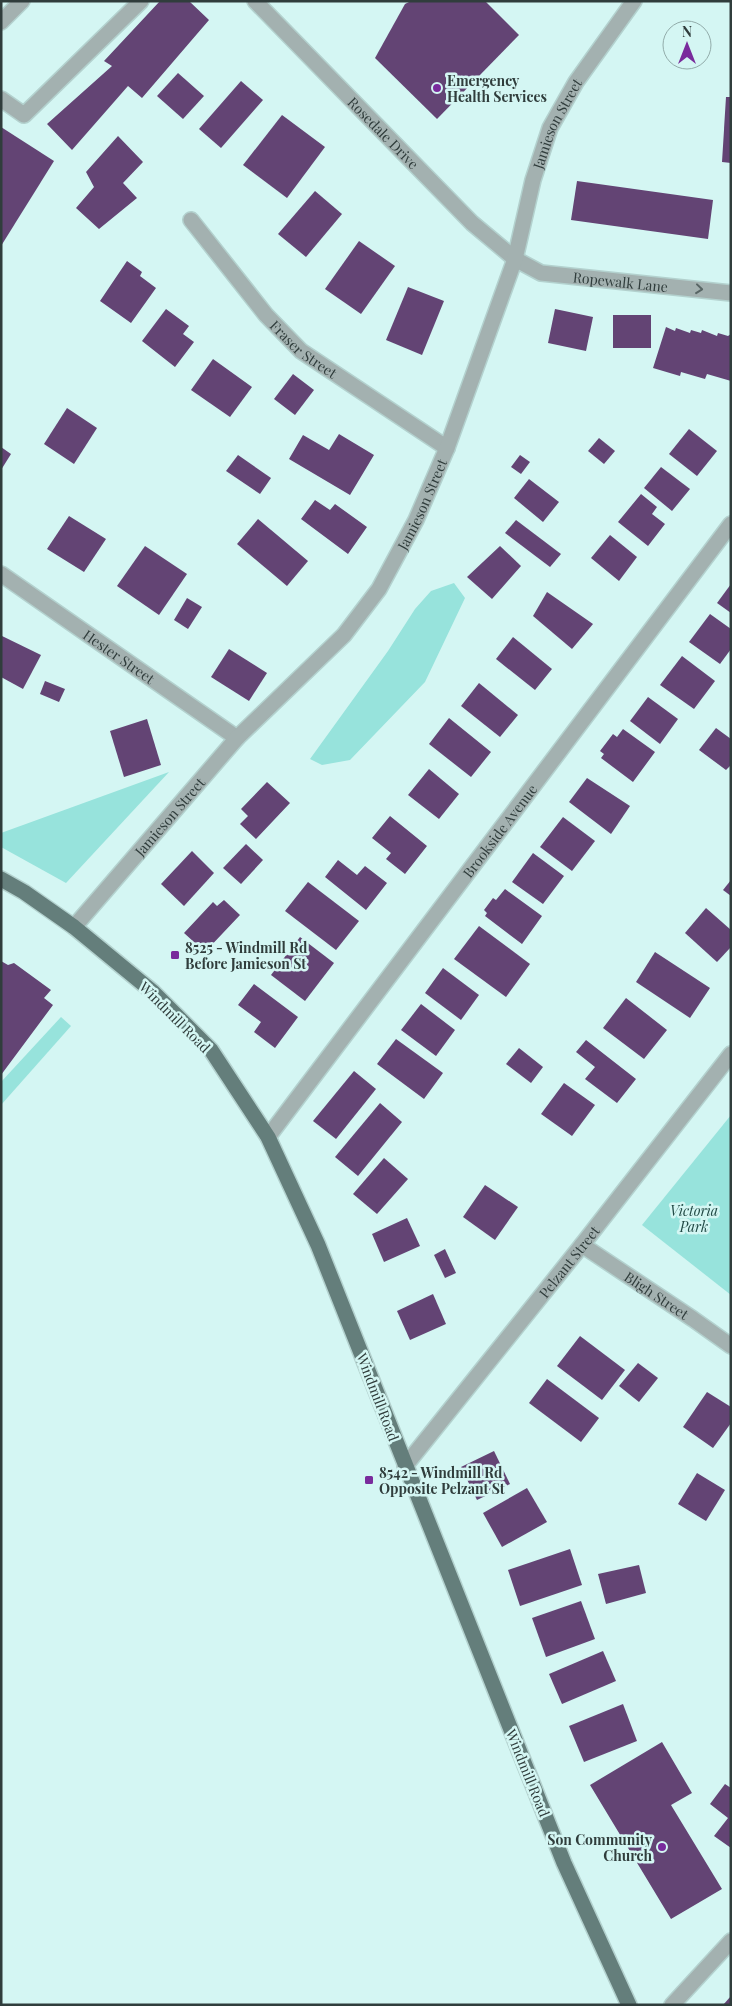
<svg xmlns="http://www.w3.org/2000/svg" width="732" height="2006" font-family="'Playfair Display',serif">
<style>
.green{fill:#97e3dc}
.building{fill:#634474}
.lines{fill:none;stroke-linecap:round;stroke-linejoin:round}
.minor-casing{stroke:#b3d1ce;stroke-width:18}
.major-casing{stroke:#b3d1ce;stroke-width:18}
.minor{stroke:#a3b1b0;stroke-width:15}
.major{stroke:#647e7b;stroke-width:15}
.oneway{stroke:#586665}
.poi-dot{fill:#792b9c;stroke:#d4f6f3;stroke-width:2}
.labels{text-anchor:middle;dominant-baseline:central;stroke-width:5;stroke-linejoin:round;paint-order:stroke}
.poi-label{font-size:14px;font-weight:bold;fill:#303d3c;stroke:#d4f6f3;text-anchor:start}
.street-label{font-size:14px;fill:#303d3c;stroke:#d4f6f3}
.park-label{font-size:14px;font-style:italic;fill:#224a46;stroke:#d4f6f3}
</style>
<rect width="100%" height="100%" fill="#d4f6f3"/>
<g class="green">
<polygon points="454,583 465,598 425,682 350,760 322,765 310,759 388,651 415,609 431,591"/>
<polygon points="169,772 66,883 1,847 1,833"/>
<polygon points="61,1017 71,1026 1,1105 1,1082"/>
<polygon points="731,1115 731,1295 642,1225"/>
</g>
<g class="building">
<polygon points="160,1 189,1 209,20 142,98 128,86 72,150 47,124 112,66 104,61"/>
<polygon points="411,1 485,1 519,35 437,119 375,58 405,4"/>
<polygon points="178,73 204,96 183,119 157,96"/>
<polygon points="241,81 263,100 221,148 199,129"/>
<polygon points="726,97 731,97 731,163 722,162"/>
<polygon points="282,115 325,147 287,198 243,165"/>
<polygon points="1,127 54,161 1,246"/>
<polygon points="118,136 143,162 123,183 137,198 99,229 76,208 94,187 86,172"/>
<polygon points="577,181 713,200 708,239 571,220"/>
<polygon points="315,191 342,214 306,257 278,234"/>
<polygon points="359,241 395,266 361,314 325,289"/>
<polygon points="127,261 142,272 140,276 156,288 131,323 100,301"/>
<polygon points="408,287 444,301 422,355 386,340"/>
<polygon points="166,309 189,326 183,334 194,342 175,367 142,341"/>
<polygon points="555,309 593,317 586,351 548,343"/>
<rect x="613" y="315" width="38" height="33"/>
<polygon points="666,327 675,331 676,328 690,333 691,330 701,333 702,330 717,336 718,333 728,336 731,334 731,381 707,374 705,379 681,372 680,376 653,368"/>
<polygon points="213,359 252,387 230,417 191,390"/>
<polygon points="293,374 314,390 295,415 274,399"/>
<polygon points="67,408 97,428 74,464 44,444"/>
<polygon points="689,429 717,451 697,476 669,454"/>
<polygon points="339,434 374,455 350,495 289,459 303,435 329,450"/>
<polygon points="599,438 615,451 604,464 588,451"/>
<polygon points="1,447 11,454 1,470"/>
<polygon points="238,455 271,478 260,494 226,471"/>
<polygon points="520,455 530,462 521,474 511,467"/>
<polygon points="661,467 690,489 672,511 644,488"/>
<polygon points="529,479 559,502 543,522 514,498"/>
<polygon points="641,494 657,507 652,514 665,524 648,546 618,522"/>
<polygon points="315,500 330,510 335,504 367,527 348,554 301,519"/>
<polygon points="69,516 106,539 84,572 47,549"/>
<polygon points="258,519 308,561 287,586 237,544"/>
<polygon points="516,520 561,554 550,567 505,533"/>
<polygon points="610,535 637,557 619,581 591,558"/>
<polygon points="145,546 187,574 159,615 117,586"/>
<polygon points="500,546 521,566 492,599 467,577"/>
<polygon points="731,584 731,613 717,603"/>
<polygon points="547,592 593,624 572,649 533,616"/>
<polygon points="187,598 202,607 188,629 174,620"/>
<polygon points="710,614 731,629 731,649 720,664 689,642"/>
<polygon points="2,636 41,655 23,689 1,677"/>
<polygon points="513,637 552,669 535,690 496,659"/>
<polygon points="229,649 267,673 249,701 211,677"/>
<polygon points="682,656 715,681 694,709 660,685"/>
<polygon points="45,681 65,689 59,702 40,694"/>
<polygon points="479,683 518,715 500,737 461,706"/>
<polygon points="648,697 678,719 660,744 630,721"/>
<polygon points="449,718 491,752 471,777 429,744"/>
<polygon points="147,719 161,765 124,777 110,731"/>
<polygon points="716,728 731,739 731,765 726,770 699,750"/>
<polygon points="623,729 655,752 633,782 601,758 604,754 600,751 613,734 617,737"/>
<polygon points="429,769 459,794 439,819 408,795"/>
<polygon points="587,778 630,806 611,834 569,802"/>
<polygon points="267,782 290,803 256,839 240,824 248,816 241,809"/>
<polygon points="390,816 427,846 405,874 386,859 391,853 372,838"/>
<polygon points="563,817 595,841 572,871 540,847"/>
<polygon points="246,844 263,860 241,884 223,868"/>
<polygon points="192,851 214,873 184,906 161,884"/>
<polygon points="533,853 564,876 543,904 512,882"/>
<polygon points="338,860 357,875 365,866 387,883 366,910 325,877"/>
<polygon points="731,880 731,896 723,890"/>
<polygon points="308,882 359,921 336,950 285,911"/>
<polygon points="505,889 542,916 522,944 485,916 487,913 484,910 493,898 496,900"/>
<polygon points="224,900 240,915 205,952 184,933 213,902 217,906"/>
<polygon points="706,908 731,930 731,947 717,962 685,933"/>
<polygon points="479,926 530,964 506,997 454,959"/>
<polygon points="300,937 334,963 305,1001 271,975"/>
<polygon points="655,952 710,988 690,1018 636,982"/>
<polygon points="1,961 8,965 14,963 51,990 44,998 53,1005 1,1075"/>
<polygon points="443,968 479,995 461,1020 425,993"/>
<polygon points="254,984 298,1017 275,1048 254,1032 261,1022 238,1005"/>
<polygon points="626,998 667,1030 644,1059 603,1028"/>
<polygon points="421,1004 455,1030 436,1056 401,1030"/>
<polygon points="396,1039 443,1073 424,1099 377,1064"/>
<polygon points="586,1040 636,1079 617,1103 585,1079 595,1067 576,1052"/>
<polygon points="519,1048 543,1067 531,1083 506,1064"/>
<polygon points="354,1071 376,1089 336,1139 313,1121"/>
<polygon points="564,1083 595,1105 572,1136 541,1114"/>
<polygon points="380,1103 402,1122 358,1176 335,1157"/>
<polygon points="384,1158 408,1179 377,1214 353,1194"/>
<polygon points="485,1185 518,1207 495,1240 463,1217"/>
<polygon points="407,1218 420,1246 384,1262 372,1234"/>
<polygon points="445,1249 456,1273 445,1278 434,1255"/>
<polygon points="433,1294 446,1324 410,1340 397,1311"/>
<polygon points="580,1336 625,1370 602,1400 557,1366"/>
<polygon points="638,1363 658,1378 639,1402 619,1386"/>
<polygon points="547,1379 599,1418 581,1442 529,1403"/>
<polygon points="707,1392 731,1407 731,1423 713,1448 683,1427"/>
<polygon points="494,1451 510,1484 477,1500 461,1467"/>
<polygon points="697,1473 725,1490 706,1521 678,1504"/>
<polygon points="527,1488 547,1522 502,1547 483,1513"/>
<polygon points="570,1549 582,1585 520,1606 508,1570"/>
<polygon points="639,1565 646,1593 606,1604 598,1574"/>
<polygon points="581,1601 595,1639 546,1657 532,1618"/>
<polygon points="603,1651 616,1681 562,1704 549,1674"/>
<polygon points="623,1704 637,1741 584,1762 569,1726"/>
<polygon points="662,1742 692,1793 671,1805 722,1889 671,1919 590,1785"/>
<polygon points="725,1784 731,1788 731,1848 714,1836 728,1818 710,1804"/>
<polygon points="731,1996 731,2005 723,2005"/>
</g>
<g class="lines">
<defs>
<g id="minor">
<path id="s1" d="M255 1 472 223 515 259 541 273 731 293"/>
<polyline points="1,22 22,1"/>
<polyline points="1,99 24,115 141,1"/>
<path id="s2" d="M191 220 266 315 301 351 447 448"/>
<path id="s3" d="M1 574 237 738"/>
<path id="s4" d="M74 927 237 738 344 635 379 589 416 520 447 448 515 259 533 180 550 128 576 82 634 1"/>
<path id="s5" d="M268 1137 731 524"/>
<path id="s6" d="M582 1245 693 1319 731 1346"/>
<path id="s7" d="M405 1466 582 1245 731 1054"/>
<polyline points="672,2005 731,1941"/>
</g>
<polyline id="major" points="1,879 24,892 74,927 153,992 211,1050 268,1137 318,1245 564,1863 629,2005"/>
</defs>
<use href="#minor" class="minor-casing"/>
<use href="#major" class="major-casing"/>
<use href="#minor" class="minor"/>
<use href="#major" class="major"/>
</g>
<defs><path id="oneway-chevron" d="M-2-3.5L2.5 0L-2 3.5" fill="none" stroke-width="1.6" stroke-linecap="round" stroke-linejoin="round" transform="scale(1.25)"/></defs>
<use class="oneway" href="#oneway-chevron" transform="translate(699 289) rotate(6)"/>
<g class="poi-dot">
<circle cx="437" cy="88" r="5"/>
<rect x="170" y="950" width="10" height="10" rx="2.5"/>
<rect x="364" y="1475" width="10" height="10" rx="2.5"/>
<circle cx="662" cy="1847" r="5"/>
</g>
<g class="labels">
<g class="poi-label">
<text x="447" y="80">Emergency<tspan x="447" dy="16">Health Services</tspan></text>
<text x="185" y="947">8525 - Windmill Rd<tspan x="185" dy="16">Before Jamieson St</tspan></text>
<text x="379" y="1472">8542 - Windmill Rd<tspan x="379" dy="16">Opposite Pelzant St</tspan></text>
<text x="652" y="1839" text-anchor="end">Son Community<tspan x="652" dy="16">Church</tspan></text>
</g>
<g class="street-label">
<text stroke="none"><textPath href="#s4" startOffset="956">Jamieson Street</textPath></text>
<text stroke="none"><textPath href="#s1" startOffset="184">Rosedale Drive</textPath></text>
<text stroke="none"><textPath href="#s1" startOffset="476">Ropewalk Lane</textPath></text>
<text stroke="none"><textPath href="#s2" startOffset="172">Fraser Street</textPath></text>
<text stroke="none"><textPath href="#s4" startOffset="551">Jamieson Street</textPath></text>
<text stroke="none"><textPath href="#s3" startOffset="144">Hester Street</textPath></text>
<text stroke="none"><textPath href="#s4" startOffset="146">Jamieson Street</textPath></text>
<text stroke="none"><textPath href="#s5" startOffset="384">Brookside Avenue</textPath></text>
<text transform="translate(175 1017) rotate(45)">Windmill Road</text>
<text stroke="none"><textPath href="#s7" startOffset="262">Pelzant Street</textPath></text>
<text stroke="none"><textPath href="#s6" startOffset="90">Bligh Street</textPath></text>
<text transform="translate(378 1397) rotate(69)">Windmill Road</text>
<text transform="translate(528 1773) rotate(68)">Windmill Road</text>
</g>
<g class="park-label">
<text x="694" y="1210">Victoria<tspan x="694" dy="16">Park</tspan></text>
</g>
</g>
<rect width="732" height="2006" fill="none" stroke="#303d3c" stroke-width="5"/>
<g transform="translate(687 45)"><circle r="24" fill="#d4f6f3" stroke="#92acaa"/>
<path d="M0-4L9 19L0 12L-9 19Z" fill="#792b9c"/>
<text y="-8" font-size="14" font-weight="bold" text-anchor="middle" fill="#303d3c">N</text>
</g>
</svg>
